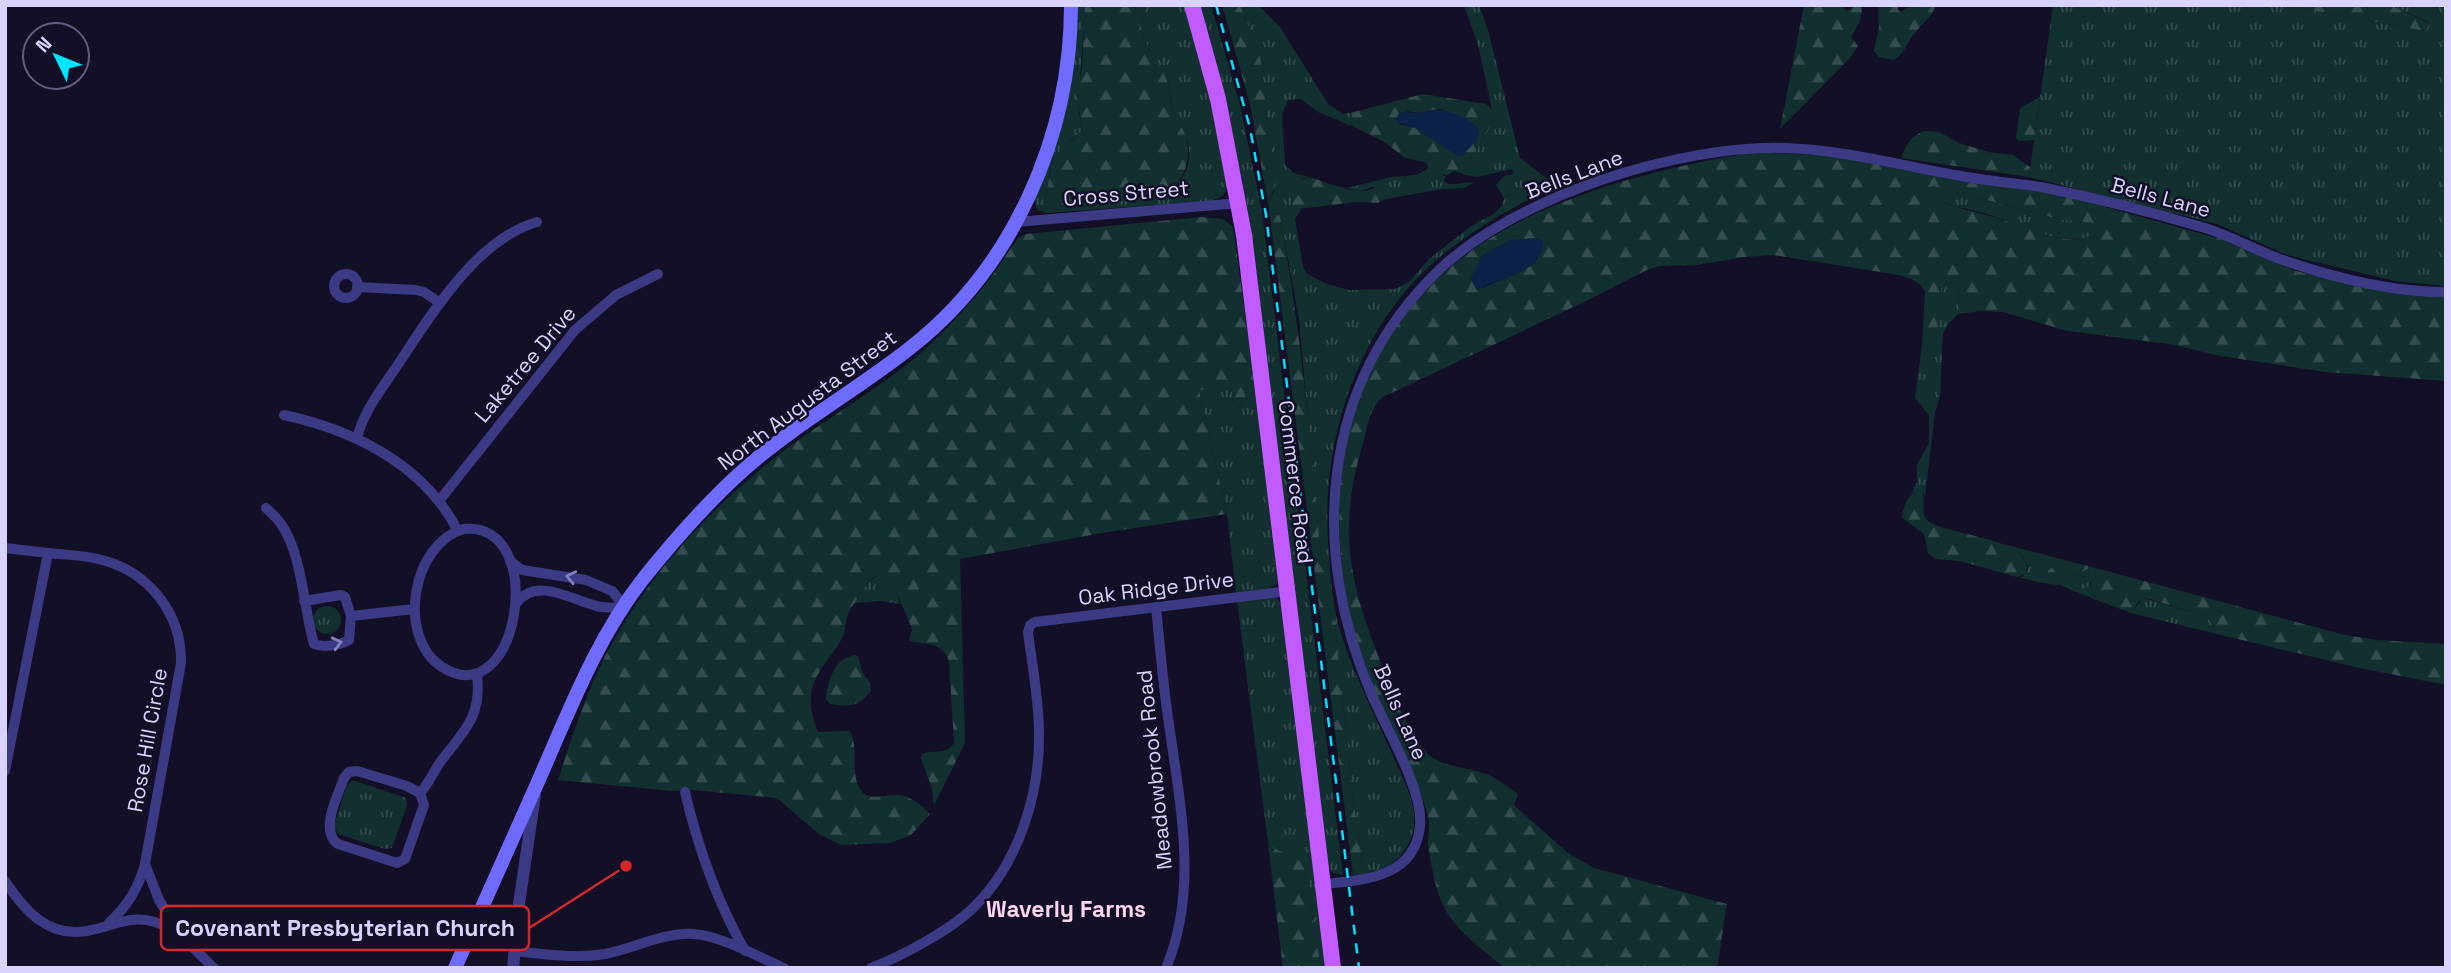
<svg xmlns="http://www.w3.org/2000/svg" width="2451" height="973" font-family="'Space Grotesk',sans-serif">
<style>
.grass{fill:url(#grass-tufts)}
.forest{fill:url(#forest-firs);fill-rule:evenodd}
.water{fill:#0c2248}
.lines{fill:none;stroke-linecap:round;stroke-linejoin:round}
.minor{stroke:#3d3a85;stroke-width:10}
.tertiary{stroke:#3d3a85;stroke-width:12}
.secondary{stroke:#6f6bff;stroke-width:14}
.primary{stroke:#c25bff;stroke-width:16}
.rail{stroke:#00e5ff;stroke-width:2.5;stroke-dasharray:10 9;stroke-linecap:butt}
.oneway{stroke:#837fbc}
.labels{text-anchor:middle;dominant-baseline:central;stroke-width:5;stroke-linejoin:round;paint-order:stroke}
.street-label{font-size:21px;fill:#d9d4ff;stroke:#130f26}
.neighbourhood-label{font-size:23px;font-weight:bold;fill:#ffd6f0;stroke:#130f26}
.leader{fill:none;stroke:#d62828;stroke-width:2.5}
.callout-dot{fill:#d62828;stroke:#130f26;stroke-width:2.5}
.callout{fill:#130f26;stroke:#d62828;stroke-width:2.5}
.callout-label{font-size:23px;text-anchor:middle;font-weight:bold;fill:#d9d4ff}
</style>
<defs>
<pattern id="grass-tufts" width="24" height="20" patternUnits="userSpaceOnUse" patternTransform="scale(1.75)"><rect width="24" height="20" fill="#12302f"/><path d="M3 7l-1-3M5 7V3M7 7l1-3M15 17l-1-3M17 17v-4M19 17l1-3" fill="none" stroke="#344d4e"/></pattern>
<pattern id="forest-firs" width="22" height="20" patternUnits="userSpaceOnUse" patternTransform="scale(1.75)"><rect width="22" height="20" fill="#12302f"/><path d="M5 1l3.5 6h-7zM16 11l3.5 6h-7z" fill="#344d4e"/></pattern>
</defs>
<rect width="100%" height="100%" fill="#130f26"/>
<g class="grass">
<path d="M1076 5H1085V8L1078 107 1082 128 1080 135 1071 140 1052 161 1044 204 1055 210C1080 207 1105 204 1130 199 1158 193 1191 189 1189 150 1188 135 1176 124 1173 110 1169 98 1171 85 1164 74 1151 53 1133 30 1146 5H1184L1206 80 1228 186 1223 196 1211 201 1047 213 1037 210 1034 199Z"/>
<polygon points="1196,5 1211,5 1241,109 1262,212 1343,875 1333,873 1327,867 1258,301"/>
<path d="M1240 5H1258L1280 27 1328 104 1343 114 1354 112 1351 125 1354 127 1318 112 1301 99 1288 100 1282 114 1285 165 1294 173 1308 177 1301 179 1298 209H1301L1295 219 1303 267 1307 274 1327 284 1349 290 1395 289 1410 281 1429 259 1471 226 1494 214 1502 205 1504 198 1496 185 1504 176 1513 174 1512 169 1477 177 1466 175C1467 151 1493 137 1493 114L1478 45 1464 5H1479L1488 30 1520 158 1549 180 1560 185C1515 205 1471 230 1434 262 1357 330 1322 440 1328 540 1330 572 1332 609 1343 640 1356 679 1376 718 1393 756 1401 775 1413 795 1414 816 1416 835 1405 856 1389 865 1382 870 1372 871 1364 874L1353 797 1329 566 1321 557 1320 550 1299 319 1280 216 1270 217 1268 203 1274 192 1260 56Z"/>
<polygon points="2053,5 2284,5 2424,31 2429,22 2390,5 2446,5 2446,286 2395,281 2287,255 2217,224 2029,177"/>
<path d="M1427 163 1444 176 1447 175 1444 179 1446 183C1456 187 1465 180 1473 183L1464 188 1443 189 1386 199V195L1373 187 1360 191 1347 188 1391 177 1416 175 1428 169Z"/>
<path d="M1933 186 2062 220 2083 221 2088 226 2090 236C2070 248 2023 227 2002 219 1980 211 1957 207 1934 201L1927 196 1930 188Z"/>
<polygon points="1952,281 1958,284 1959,287 1958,314 1949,323 1943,334 1940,396 1935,413 1925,496 1923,493 1915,491 1911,494 1917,482 1917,465 1929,443 1929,415 1915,398 1922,345 1930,346 1936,340 1941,288 1947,283"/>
<polygon points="1253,370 1278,579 1277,584 1269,588 1236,593 1227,514 1199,389 1228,387 1232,390 1233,405 1237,408 1244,401"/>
<path d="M1999 543 2072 562 2049 569 2042 583 2017 577H2022L2028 570C2027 553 2013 549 1999 543Z"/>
<path d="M2088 566 2103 570C2088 571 2095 578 2088 587L2078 593 2060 585 2068 579 2087 570Z"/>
<path d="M880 575 887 576 893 582 900 604 880 601 855 603C862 590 866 581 880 575Z"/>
<path d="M1276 597 1282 605 1326 968H1317L1318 949 1304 867C1295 854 1279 855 1268 843L1237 601Z"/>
<polygon points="2143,598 2205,616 2213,624 2217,634 2131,613"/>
<circle cx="327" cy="620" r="14"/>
<polygon points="351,781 356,781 406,798 407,805 392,848 385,849 338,834 334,826 346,787"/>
</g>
<g class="forest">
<path d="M1085 5H1146C1131 35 1155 53 1166 78 1171 89 1169 103 1174 114 1178 123 1184 129 1186 138 1193 164 1181 189 1154 196 1147 198 1139 197 1132 199 1120 201 1108 204 1095 205 1081 207 1055 215 1044 204L1053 158 1067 143 1077 137 1082 128 1077 96 1082 68Z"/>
<polygon points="1222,5 1240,5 1260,56 1276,184 1268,203 1250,104"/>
<polygon points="1804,5 1846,5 1844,8 1847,11 1855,5 1863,5 1860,21 1851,37 1858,46 1849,59 1780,129"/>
<path d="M1878 5H1898V10L1901 12 1913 5H1936C1931 19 1923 22 1915 33 1905 43 1907 52 1894 60L1879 57 1874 51 1879 27Z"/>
<polygon points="2284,5 2390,5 2429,23 2429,26 2424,31"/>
<path d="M1423 94 1486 104 1493 110C1495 136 1467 150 1466 175L1454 171 1447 175 1440 174 1427 163 1404 157 1383 141 1354 127 1350 122 1354 112ZM1440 109 1459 117 1479 134 1463 155H1458L1415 128 1399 124 1407 111 1419 113Z"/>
<polygon points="2040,97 2034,140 2019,141 2016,138 2020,108"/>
<path d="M1925 131 1939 132 1959 143 1989 152 2013 155 2030 167 2029 177 1901 158C1906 145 1911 135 1925 131Z"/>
<path d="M1756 152 1833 156 1972 183 2027 189 2081 200 2220 239 2296 271 2378 290 2446 296V381L2326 372 2221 356 2169 344 2067 331 2003 312 1980 311 1958 314 1959 287 1958 284C1950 281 1946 282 1941 288L1936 340 1930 346 1922 345 1925 292C1922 282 1909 278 1899 275L1774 255 1744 257 1697 265 1659 266 1647 270 1584 302 1383 397C1370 406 1368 425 1364 440 1335 534 1351 589 1387 678 1397 702 1409 733 1427 753 1440 768 1473 767 1491 776 1501 781 1509 788 1518 794L1514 805 1568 853 1594 868 1727 904 1717 968H1505C1484 951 1454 929 1443 905 1435 888 1431 864 1428 845 1427 838 1430 831 1429 823 1426 804 1419 788 1411 771 1386 715 1358 660 1347 599 1320 454 1363 318 1492 237 1565 192 1671 165 1756 152ZM1933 186 2062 220 2083 221 2088 226 2090 236C2069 249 2019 224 1997 218 1976 212 1955 207 1934 201L1927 196 1930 188ZM1540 238 1542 251 1534 264 1483 288 1471 279 1482 256 1510 240Z"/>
<path d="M1308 177C1325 181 1347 192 1363 191 1369 191 1372 187 1379 188L1386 192V199L1378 203 1357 202 1298 209 1294 206V184Z"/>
<path d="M1277 215 1280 216C1300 326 1311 438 1320 550L1321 557 1329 566 1353 797 1364 874 1353 875 1270 217Z"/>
<path d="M1202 217 1223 219 1233 227 1253 370 1244 401 1237 408 1233 405 1232 390 1228 387 1199 390 1227 514 1102 533 960 559 965 743 934 805 932 789 921 759 922 754C933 749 946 756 954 743L949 662C944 642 926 644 909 641 909 638 912 632 912 629 911 625 891 579 887 576 869 572 864 589 856 601 855 604 851 606 850 610 845 618 846 628 843 636 834 655 817 669 812 689 809 703 812 719 818 732L850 731C859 749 851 769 858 785 866 804 882 794 897 795 910 795 921 805 930 814L911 835 890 843 841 845 819 834 777 798 692 790 672 791 558 780C570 743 582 706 598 671 639 584 706 511 781 453 833 413 893 382 939 336 956 319 973 300 988 281 999 267 1008 251 1019 237L1026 234Z"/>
<path d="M1915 491H1921C1928 500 1919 513 1928 521 1947 536 2037 538 2026 573L2017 577 1960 561 1935 559 1928 553 1924 534 1901 517 1907 500Z"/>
<polygon points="2072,562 2088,566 2088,569 2068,579 2060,585 2042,583 2049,569"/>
<polygon points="2103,570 2345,635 2377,640 2446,644 2446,685 2360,668 2217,634 2213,624 2205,616 2146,598 2139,601 2131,613 2078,593 2091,584 2092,572"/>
<path d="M854 655 858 656 862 672 870 683 871 691C859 707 848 707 830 704L826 699C828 680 834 660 854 655Z"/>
<path d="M1268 843C1278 854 1297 853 1304 867L1318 949 1319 958 1317 968H1283Z"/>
</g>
<g class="water">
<path d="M1437 110C1451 110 1470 119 1479 129L1477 140 1463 155 1458 156 1415 128 1396 122 1397 116 1401 112 1420 113Z"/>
<path d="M1540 238 1543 241C1544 272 1504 276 1482 288L1477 289 1471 279 1482 256 1510 240Z"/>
</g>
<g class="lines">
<g class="minor">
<polyline points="1015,222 1239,203"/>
<circle cx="346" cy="286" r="12"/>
<polyline points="357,287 416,290 424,292 440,303"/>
<path d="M284 415C354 430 424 465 458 531"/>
<path d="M357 438C364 410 383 387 399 363 432 313 477 239 537 222"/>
<polyline points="439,501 575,330 616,295 658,274"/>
<path d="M266 508C271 513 277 518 281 524 302 553 304 610 314 644 323 648 341 645 349 640L351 616 345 597 341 595 304 601"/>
<path d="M464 529C549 520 520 717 442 667 396 637 412 543 464 529Z"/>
<polyline points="5,548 48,553"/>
<polyline points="510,561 522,570 586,580 612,591 625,607"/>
<path d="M516 604C536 574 576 603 602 607 609 608 618 607 625 607"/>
<path d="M1156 607C1160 646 1163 686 1169 724 1180 805 1199 890 1166 968"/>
<polyline points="351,616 414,609"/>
<path d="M5 771 48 553C66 555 84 555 102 560 149 572 182 614 181 663L145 864C138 889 128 905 109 923"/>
<path d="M357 771 407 786 420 793 424 805 405 859 397 863 338 844C319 831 338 795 344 778L349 772Z"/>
<path d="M685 792C698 848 717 901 745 951"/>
<path d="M420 793C430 782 433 772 441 761 465 730 482 716 477 674"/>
<polyline points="145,864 159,900 180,934"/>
<path d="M5 881C24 910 48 938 87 931 111 927 130 914 155 922 181 931 195 951 214 968"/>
<path d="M1323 884C1364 880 1415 878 1420 826 1424 790 1385 727 1371 693 1309 548 1321 384 1438 271 1516 196 1678 145 1785 148 1845 150 1903 166 1961 176 1988 181 2014 183 2041 187 2096 198 2152 212 2205 228 2231 236 2255 250 2280 259 2331 277 2391 292 2446 292"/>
<path d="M514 951C545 954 575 959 605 954 635 948 664 932 694 934 722 936 758 957 784 968"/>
<path d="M871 968C902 956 953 929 976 905 1019 862 1040 793 1039 733 1039 699 1032 665 1028 632L1030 625 1035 622 1288 591"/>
</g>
<polyline class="tertiary" points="513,968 519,904 535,795"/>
<path class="secondary" d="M455 968C482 906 510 845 537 784 568 714 596 639 643 579 675 539 709 500 748 466 799 422 858 389 910 348 1014 267 1071 135 1071 5"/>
<polyline class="primary" points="1192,5 1218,99 1244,235 1333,968"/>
<polyline class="rail" points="1216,5 1250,128 1266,215 1359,968"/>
</g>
<defs><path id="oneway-chevron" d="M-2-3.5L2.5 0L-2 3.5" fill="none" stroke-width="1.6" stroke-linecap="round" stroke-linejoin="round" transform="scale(1.75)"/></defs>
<g class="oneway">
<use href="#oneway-chevron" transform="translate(571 577) rotate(-168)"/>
<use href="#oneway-chevron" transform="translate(337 643) rotate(-14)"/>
</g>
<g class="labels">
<g class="street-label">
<text transform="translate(1574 174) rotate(-21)">Bells Lane</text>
<text transform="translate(1126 193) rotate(-5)">Cross Street</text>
<text transform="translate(2161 197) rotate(15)">Bells Lane</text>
<text transform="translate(525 364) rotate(-50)">Laketree Drive</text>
<text transform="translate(807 400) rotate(-37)">North Augusta Street</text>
<text transform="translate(1296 482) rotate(83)">Commerce Road</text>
<text transform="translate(1156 588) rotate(-7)">Oak Ridge Drive</text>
<text transform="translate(1401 712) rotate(66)">Bells Lane</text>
<text transform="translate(147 740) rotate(-80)">Rose Hill Circle</text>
<text transform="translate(1154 770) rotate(-96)">Meadowbrook Road</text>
</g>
<g class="neighbourhood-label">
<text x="1066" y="909">Waverly Farms</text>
</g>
</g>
<path class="leader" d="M626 866L529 928"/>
<circle class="callout-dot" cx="626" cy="866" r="7"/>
<rect class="callout" x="161" y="906" width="368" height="44" rx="7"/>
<g class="callout-label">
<text x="345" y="936">Covenant Presbyterian Church</text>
</g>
<rect width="2451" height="973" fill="none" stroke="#d9d4ff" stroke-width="14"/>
<g transform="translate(56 56) rotate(313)"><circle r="33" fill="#130f26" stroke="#625e7d" stroke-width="2"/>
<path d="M0-5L12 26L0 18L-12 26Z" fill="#00e5ff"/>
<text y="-10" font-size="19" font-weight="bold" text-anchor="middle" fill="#d9d4ff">N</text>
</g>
</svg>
